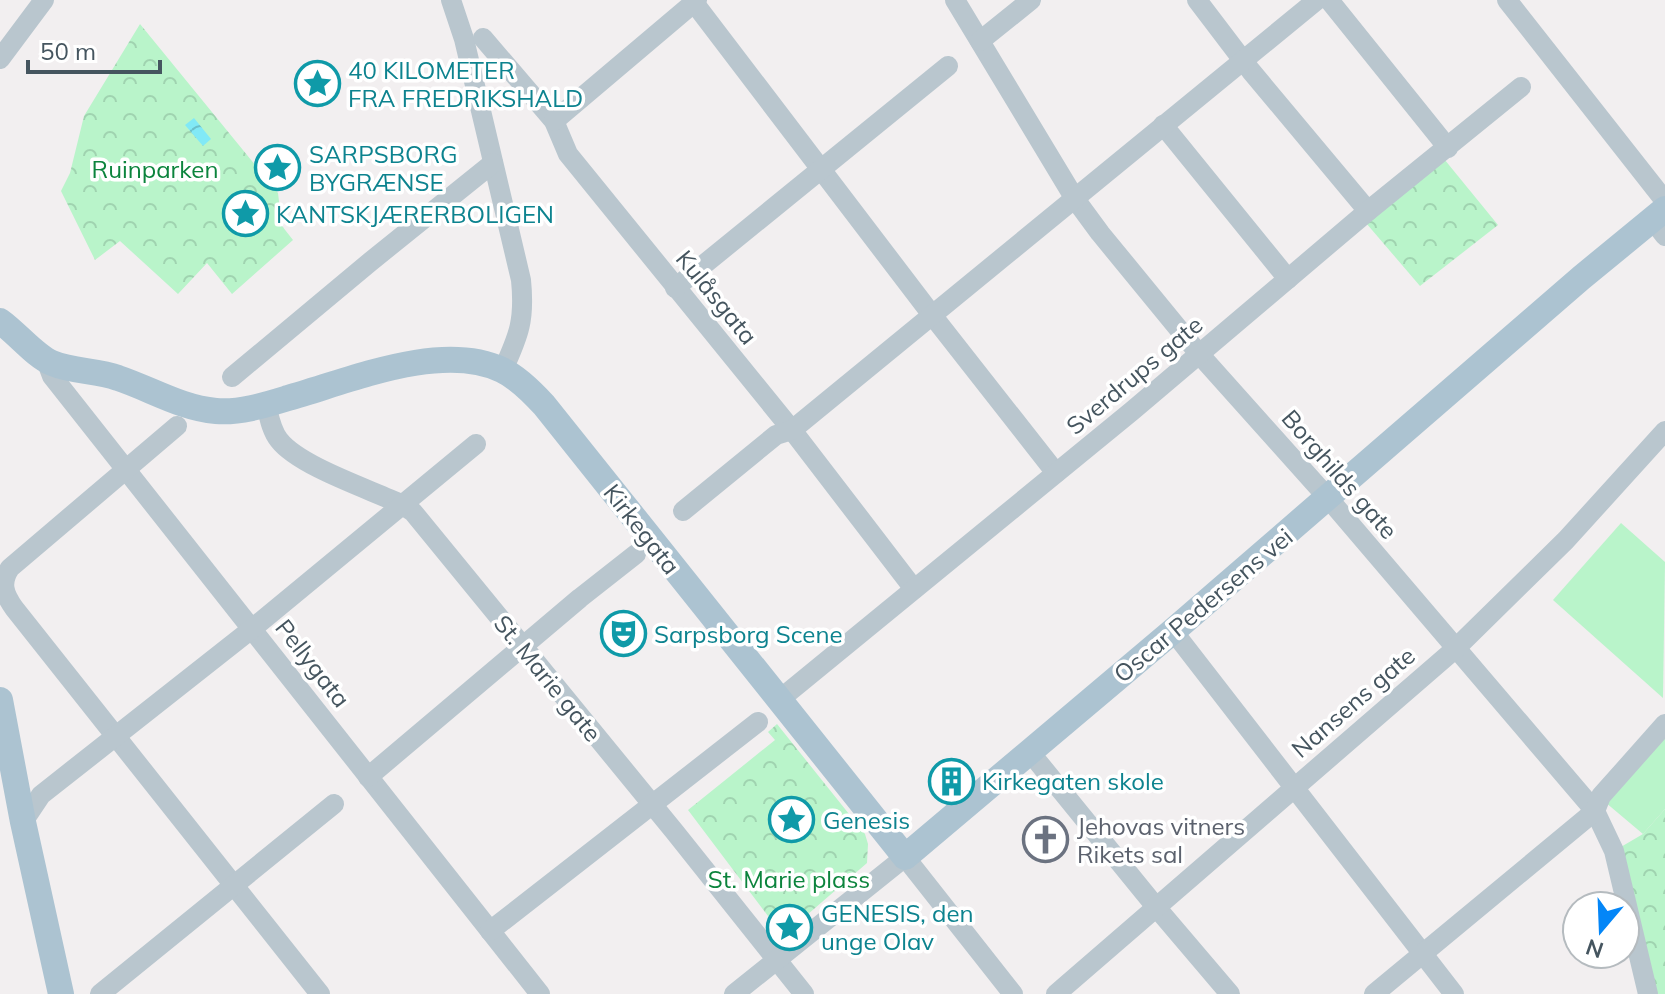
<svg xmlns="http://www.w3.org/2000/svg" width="1665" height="994" font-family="Mulish,sans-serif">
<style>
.forest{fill:url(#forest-crowns);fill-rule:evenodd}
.pitch{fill:#b9f4ca}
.water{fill:url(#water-waves)}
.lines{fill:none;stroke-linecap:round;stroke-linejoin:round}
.minor{stroke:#b9c6ce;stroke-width:20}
.major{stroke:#acc3d1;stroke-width:26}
.labels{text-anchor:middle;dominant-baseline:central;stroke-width:7;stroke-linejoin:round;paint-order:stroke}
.culture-label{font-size:24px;fill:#0d838f;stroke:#fff;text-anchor:start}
.park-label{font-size:24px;fill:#0c843d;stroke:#fff}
.street-label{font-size:24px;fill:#45555f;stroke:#fff}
.worship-label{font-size:24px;fill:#5b616d;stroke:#fff;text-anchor:start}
</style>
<defs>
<pattern id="forest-crowns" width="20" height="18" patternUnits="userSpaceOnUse" patternTransform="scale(2)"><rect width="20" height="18" fill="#b9f4ca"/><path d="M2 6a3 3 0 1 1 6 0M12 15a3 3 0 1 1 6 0" fill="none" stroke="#a0d3b0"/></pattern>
<pattern id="water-waves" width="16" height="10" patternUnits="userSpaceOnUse" patternTransform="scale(2)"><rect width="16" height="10" fill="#81e9f6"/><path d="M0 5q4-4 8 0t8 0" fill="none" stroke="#6bc0ca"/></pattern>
</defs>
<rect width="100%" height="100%" fill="#f2eff0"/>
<g class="forest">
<polygon points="140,24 278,193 282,226 293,240 232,294 207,263 178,294 120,241 95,260 61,191 70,173 84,116"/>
<polygon points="1440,154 1498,225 1420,286 1366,223"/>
<path d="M777 724 865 834 868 844 867 863 792 928H777L688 810 775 740 768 732ZM807 808C816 827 804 839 785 839L774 832Z"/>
<polygon points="1665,809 1665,994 1648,994 1614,851 1643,834"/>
</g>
<g class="pitch">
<polygon points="1621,523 1665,562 1663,698 1553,600"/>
<polygon points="1665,733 1665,809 1643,834 1605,802"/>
</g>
<g class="water">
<polygon points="194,118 211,139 203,146 185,125"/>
<circle cx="791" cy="820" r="20"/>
</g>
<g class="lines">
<g class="minor">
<path d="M451 0 464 39 521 280C525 320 519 335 503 370"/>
<polyline points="692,0 932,315 1056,473"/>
<polyline points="955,0 1075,199 1100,233 1200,355 1328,498 1595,811 1614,851 1648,994"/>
<polyline points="1197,0 1251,71 1368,211"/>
<polyline points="1329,0 1448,148"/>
<polyline points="1507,0 1665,201"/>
<polyline points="483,38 554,121 568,154 792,430 914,589"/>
<polyline points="980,41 1031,0"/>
<polyline points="0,59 44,0"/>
<polyline points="554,121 697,0"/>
<polyline points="1163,125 1288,279"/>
<polyline points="1652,219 1665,236"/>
<polyline points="675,288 948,66"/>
<polyline points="51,363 49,368 52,376 540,994"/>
<polyline points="232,377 370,262 493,163"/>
<path d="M266 404C269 416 271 430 279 440 299 466 369 489 401 504L413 512 674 831 804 994"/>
<path d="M177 426 10 568C0 583 4 594 14 608L320 994"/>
<polyline points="683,511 776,435 792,430 1317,0"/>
<polyline points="1173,631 1454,994"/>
<polyline points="779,700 1132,411 1368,211 1521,87"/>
<polyline points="1029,751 1156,907 1230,994"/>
<polyline points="368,777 580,598 636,554"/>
<polyline points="23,822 41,795 253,628 476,444"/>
<polyline points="490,931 758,722"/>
<polyline points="100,994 334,804"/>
<polyline points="734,994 905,857 1013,994"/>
<polyline points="1056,994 1455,649 1566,540 1665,431"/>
<polyline points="1374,994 1595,811 1601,796 1665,724"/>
</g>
<g class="major">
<path d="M0 321C17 333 35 356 52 363 73 372 97 370 118 378 151 389 181 408 216 411 240 413 265 405 288 398 349 381 441 341 502 370 517 377 533 393 544 405L905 857 1173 631 1581 278 1665 209"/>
<polyline points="0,700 23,822 61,994"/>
</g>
</g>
<defs>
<symbol id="sight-ring" viewBox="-11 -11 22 22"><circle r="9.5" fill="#fff" stroke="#0f9aa8" stroke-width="1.5"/><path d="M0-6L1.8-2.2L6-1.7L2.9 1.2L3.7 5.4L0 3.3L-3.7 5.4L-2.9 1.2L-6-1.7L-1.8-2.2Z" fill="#0f9aa8"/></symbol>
<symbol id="theatre-ring" viewBox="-11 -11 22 22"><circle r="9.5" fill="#fff" stroke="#0f9aa8" stroke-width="1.5"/><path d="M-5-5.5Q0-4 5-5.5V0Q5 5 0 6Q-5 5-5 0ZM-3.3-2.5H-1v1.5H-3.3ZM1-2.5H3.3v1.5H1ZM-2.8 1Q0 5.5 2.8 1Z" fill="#0f9aa8"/></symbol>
<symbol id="building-ring" viewBox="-11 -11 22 22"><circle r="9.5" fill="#fff" stroke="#0f9aa8" stroke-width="1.5"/><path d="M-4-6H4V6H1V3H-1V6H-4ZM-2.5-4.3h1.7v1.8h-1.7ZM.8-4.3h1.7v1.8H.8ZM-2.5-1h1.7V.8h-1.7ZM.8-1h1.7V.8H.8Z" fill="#0f9aa8"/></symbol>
<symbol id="church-ring" viewBox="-11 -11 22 22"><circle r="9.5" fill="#fff" stroke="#6b7280" stroke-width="1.5"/><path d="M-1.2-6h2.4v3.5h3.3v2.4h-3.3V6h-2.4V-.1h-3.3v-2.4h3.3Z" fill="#6b7280"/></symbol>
</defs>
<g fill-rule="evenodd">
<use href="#sight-ring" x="292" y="58" width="51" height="51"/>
<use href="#sight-ring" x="252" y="142" width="51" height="51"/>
<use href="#sight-ring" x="220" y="188" width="51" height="51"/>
<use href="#theatre-ring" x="598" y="608" width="51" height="51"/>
<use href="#building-ring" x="926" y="756" width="51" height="51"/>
<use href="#sight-ring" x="766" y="794" width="51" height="51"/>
<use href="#church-ring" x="1020" y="814" width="51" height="51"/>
<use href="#sight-ring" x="764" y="902" width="51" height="51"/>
</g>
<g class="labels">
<g class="culture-label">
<text x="348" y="70">40 KILOMETER<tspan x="348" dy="28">FRA FREDRIKSHALD</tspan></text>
<text x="309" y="154">SARPSBORG<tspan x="309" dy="28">BYGRÆNSE</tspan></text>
<text x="276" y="214">KANTSKJÆRERBOLIGEN</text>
<text x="654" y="634">Sarpsborg Scene</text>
<text x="982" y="781">Kirkegaten skole</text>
<text x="823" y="820">Genesis</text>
<text x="821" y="913">GENESIS, den<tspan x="821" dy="28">unge Olav</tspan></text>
</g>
<g class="park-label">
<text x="155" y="169">Ruinparken</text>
<text x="789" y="879">St. Marie plass</text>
</g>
<g class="street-label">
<text transform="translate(717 297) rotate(51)">Kulåsgata</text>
<text transform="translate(1134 375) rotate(-40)">Sverdrups gate</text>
<text transform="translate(1340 474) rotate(49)">Borghilds gate</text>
<text transform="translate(642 529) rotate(52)">Kirkegata</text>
<text transform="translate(1203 605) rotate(-40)">Oscar Pedersens vei</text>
<text transform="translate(313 663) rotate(52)">Pellygata</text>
<text transform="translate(548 678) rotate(51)">St. Marie gate</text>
<text transform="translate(1353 702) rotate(-41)">Nansens gate</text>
</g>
<g class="worship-label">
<text x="1077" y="826">Jehovas vitners<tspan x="1077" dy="28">Rikets sal</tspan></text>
</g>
</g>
<g transform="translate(1601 930) rotate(199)"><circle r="38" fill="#ffffff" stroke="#b5bbbf" stroke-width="2"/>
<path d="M0-6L14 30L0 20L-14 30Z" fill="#0486f7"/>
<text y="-12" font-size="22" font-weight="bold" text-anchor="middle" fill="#45555f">N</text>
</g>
<path d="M28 60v12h132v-12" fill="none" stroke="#45555f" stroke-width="4"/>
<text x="40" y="60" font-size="24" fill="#45555f" stroke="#ffffff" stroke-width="6" paint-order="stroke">50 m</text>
</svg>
